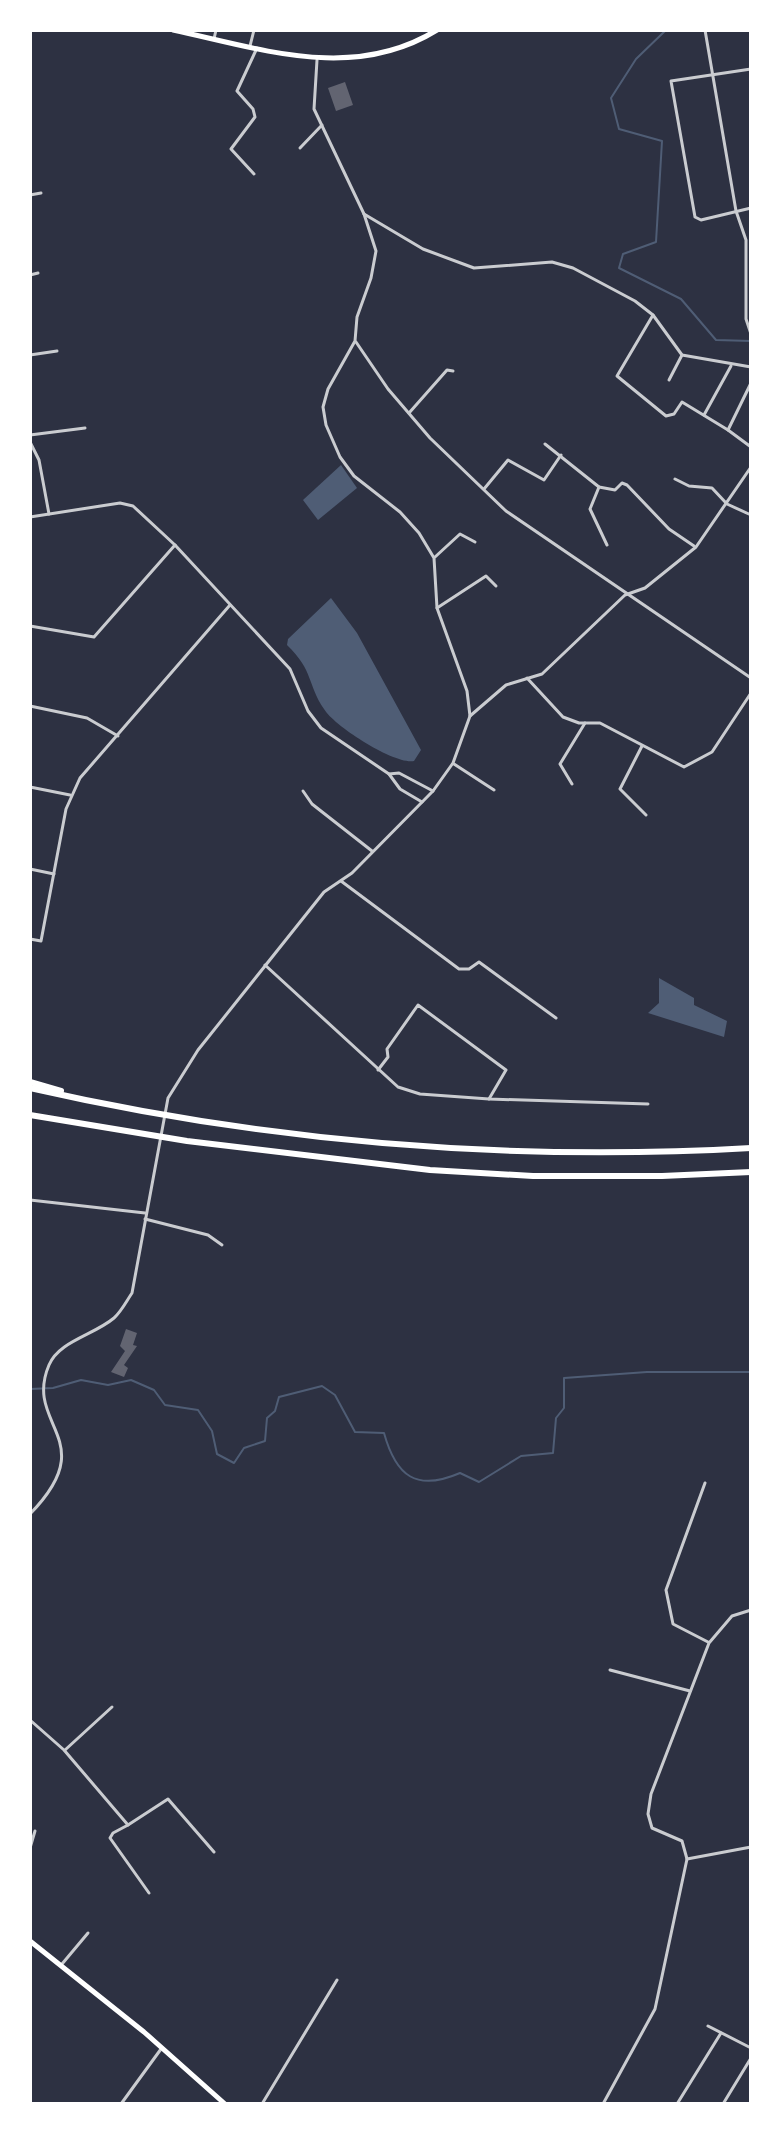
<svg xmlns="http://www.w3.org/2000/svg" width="781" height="2134" font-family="'Asap Condensed',sans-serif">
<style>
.water{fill:#4f5d75}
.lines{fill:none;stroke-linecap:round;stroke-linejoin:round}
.stream{stroke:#4f5d75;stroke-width:2}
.building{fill:#626471}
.minor{stroke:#caccd0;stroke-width:3}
.secondary{stroke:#fff;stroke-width:5}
.motorway{stroke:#fff;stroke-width:6}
</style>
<rect width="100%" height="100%" fill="#2d3142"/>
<g class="water">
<polygon points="341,465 357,488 318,520 303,500"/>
<path d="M331 598 357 633 421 750 414 761C395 765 334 726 324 709 307 684 314 671 287 645L288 639Z"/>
<polygon points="659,978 694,998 694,1005 727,1021 724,1037 648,1013 659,1003"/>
</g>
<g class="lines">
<g class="stream">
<polyline points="666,30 636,59 611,98 619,129 662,141 656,242 623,254 619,268 681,299 716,340 751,341"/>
<path d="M30 1389 53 1388 81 1380 108 1385 131 1380 154 1390 165 1405 198 1410 212 1431 217 1454 234 1463 244 1448 265 1441 267 1418 275 1411 279 1397 322 1386 335 1395 355 1432 384 1433C396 1476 416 1492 460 1473L479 1482 521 1456 553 1453 556 1418 564 1408V1378L647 1372H751"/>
</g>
</g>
<g class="building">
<polygon points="345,82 353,105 336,111 328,88"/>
<polygon points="126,1329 137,1333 133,1345 137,1346 124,1365 128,1368 124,1377 111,1372 125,1351 120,1346"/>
</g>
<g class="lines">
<g class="minor">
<polyline points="705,30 736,211 746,240 746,319 751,334"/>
<polyline points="214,39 216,30"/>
<polyline points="250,46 254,30"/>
<polyline points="751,69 671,81 695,217 701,220 751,208"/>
<polyline points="300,148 322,125"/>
<polyline points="254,174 231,149 255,117 253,109 237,91 257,48"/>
<polyline points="30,195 41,193"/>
<polyline points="364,214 423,249 474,268 552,262 573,268 635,301 653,315 682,355 751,367"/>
<polyline points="30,275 38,273"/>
<polyline points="653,315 617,376 666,416 674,414 682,402 728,430"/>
<polyline points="356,342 388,389 430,438 506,511 751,678"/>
<polyline points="30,355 57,351"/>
<polyline points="669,380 682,355"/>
<polyline points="751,383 728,430 751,447"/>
<polyline points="409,413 447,370 453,371"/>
<polyline points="704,415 731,366"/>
<polyline points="30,435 85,428"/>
<polyline points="30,442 39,460 49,514"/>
<polyline points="545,444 599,487 615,490 622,483 627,485 669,529 694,546"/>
<polyline points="675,479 689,486 712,488 727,504 751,515"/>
<polyline points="599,487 590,509 607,545"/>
<polyline points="484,489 508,460 544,480 561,455"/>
<polyline points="30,517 120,503 133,506 175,545 290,669 308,711 321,728 389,774 400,789 422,802"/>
<polyline points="435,557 460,534 475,542"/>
<polyline points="437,608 486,576 496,586"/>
<polyline points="30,626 94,637 175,545"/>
<polyline points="527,678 563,717 579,723 600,723 684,767 712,752 751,693"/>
<polyline points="30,706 87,718 118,736"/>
<polyline points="470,716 506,685 542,674 625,595 645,588 696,547 751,467"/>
<polyline points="642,746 620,789 646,815"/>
<polyline points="454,764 494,790"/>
<polyline points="389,774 399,773 433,791"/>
<polyline points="572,784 560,764 585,723"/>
<polyline points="30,787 70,795"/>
<polyline points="303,791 312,804 372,851"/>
<polyline points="30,869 54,874"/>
<polyline points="341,881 459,969 469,969 479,962 556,1018"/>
<polyline points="30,939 41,941 66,809 80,778 230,605"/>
<polyline points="265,965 398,1087 420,1094 489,1099 648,1104"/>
<polyline points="378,1070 388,1057 387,1049 418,1005 506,1070 489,1099"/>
<polyline points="30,1200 145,1213"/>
<polyline points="145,1219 208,1235 222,1245"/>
<polyline points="705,1483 666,1590 673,1624 708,1642"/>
<path d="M30 1514C103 1439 23 1426 49 1365 59 1341 94 1335 114 1318 121 1312 126 1302 132 1293L168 1098 198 1050 324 892 352 873 433 791 453 763 470 716 467 691 437 608 434 558 419 533 400 512 354 476 340 457 326 425 323 407 328 389 355 341 357 317 371 278 376 251 364 214 314 109 317 60"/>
<polyline points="610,1670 690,1691"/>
<polyline points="30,1720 64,1750 128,1825 168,1799 214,1852"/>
<polyline points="65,1750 112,1707"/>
<polyline points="128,1825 113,1833 110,1838 149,1893"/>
<polyline points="30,1848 35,1831"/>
<polyline points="687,1859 751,1847"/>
<polyline points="62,1964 88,1933"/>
<polyline points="708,2026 751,2048"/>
<polyline points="121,2104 161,2049"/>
<polyline points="262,2104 337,1980"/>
<polyline points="603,2104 655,2009 687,1859 682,1841 652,1828 648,1814 651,1794 709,1643 732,1616 751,1610"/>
<polyline points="677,2104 721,2033"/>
<polyline points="723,2104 751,2058"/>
</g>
<g class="secondary">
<path d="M173 30C262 49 353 82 437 30"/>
<polyline points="30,1941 144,2032 225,2104"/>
</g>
<g class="motorway">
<polyline points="30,1082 61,1091"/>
<path d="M30 1088C267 1142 509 1162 751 1148"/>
<polyline points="30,1115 187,1141 430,1170 533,1176 662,1176 751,1172"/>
</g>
</g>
<rect width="781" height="2134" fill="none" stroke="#ffffff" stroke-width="64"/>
</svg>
